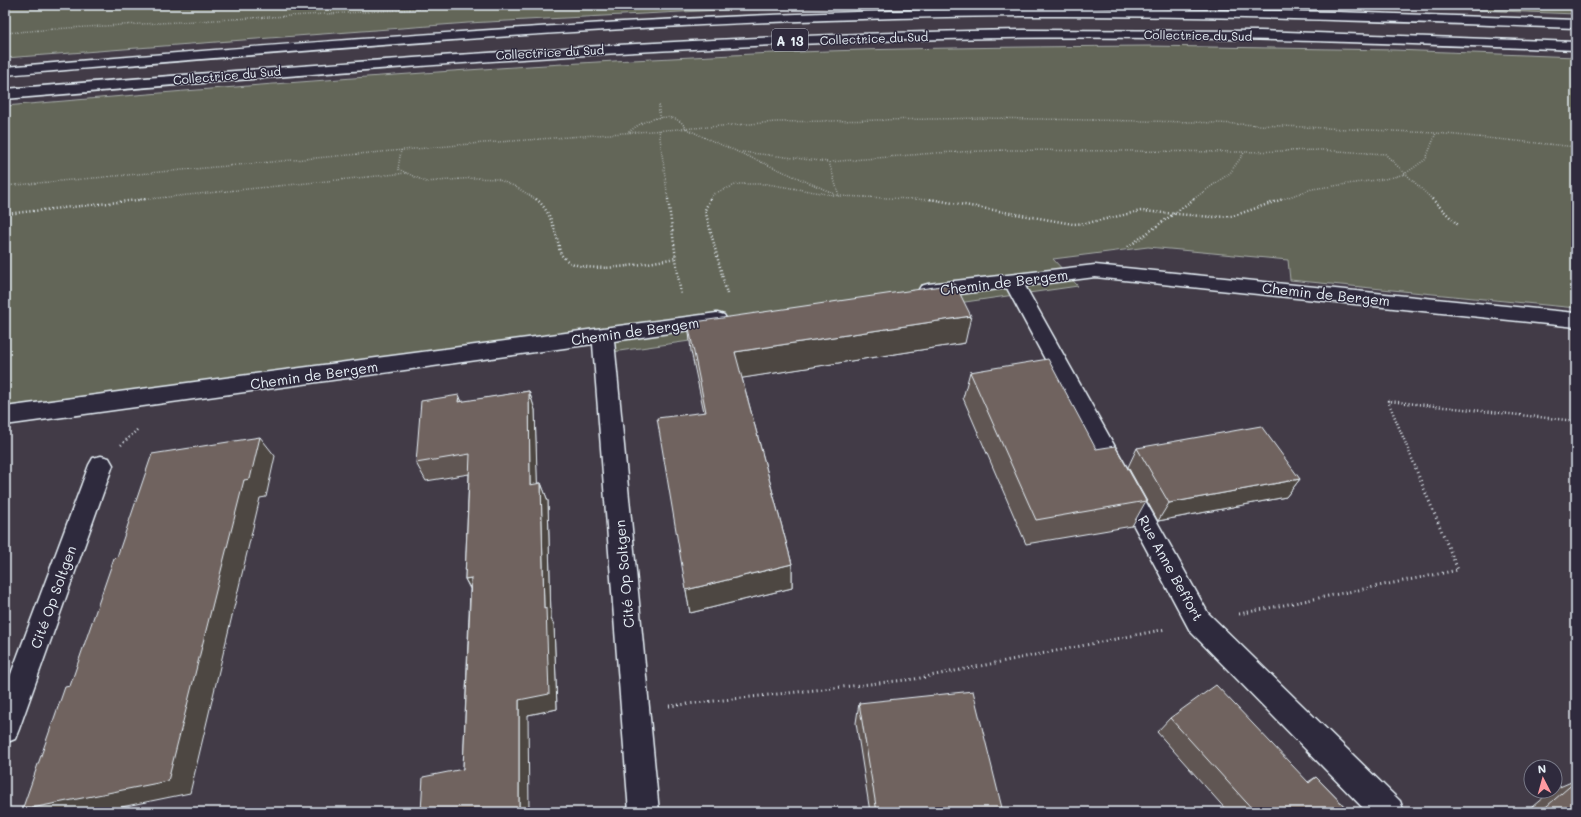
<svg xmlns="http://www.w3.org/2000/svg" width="1581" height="817" font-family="Mali,sans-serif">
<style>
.green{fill:#646658;stroke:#a6aca8}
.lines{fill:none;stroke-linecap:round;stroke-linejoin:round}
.street-casing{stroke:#e8f1f8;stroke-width:3}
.highway-casing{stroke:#e8f1f8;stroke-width:3}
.path-far2{stroke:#e8f1f8;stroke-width:1.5;stroke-dasharray:0.5 2;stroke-linecap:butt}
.path-far1{stroke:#e8f1f8;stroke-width:2.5;stroke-dasharray:1 2.5;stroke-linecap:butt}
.path{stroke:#e8f1f8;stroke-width:3;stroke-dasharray:1 3.5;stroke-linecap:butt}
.street{fill:#2f2a3d;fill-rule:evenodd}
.highway{fill:#2f2a3d;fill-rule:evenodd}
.wall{fill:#605652;stroke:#e8f1f8}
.shaded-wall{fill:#4e4642;stroke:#e8f1f8}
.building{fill:#70645f;stroke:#e8f1f8}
.labels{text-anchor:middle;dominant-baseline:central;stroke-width:3;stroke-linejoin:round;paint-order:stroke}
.far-street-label{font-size:12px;fill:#e8f1f8;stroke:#2f2a3d}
.shield{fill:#2f2a3d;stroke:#b0b5c0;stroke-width:1}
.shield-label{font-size:13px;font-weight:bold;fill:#e8f1f8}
.street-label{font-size:14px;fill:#e8f1f8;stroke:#2f2a3d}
</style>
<rect width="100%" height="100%" fill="#423b47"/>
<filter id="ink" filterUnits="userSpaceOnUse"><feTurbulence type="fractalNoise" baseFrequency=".025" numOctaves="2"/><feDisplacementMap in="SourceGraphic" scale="8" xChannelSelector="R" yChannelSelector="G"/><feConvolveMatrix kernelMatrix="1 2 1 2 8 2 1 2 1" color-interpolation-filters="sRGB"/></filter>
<g filter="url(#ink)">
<g class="green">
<polygon points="5,5 877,5 720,10 468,23 5,58"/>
<polygon points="1331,5 1576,5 1576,14 1349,5"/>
<path d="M1150 46 1394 50 1576 57V308L1290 280 1288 260 1148 247 1053 259 1078 286 605 353 603 336 5 416V106C240 86 476 67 712 56 858 48 1004 47 1150 46Z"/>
</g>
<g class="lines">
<defs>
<g id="street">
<polygon points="1095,265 1576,313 1576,327 1095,277 1025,286 1208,613 1400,801 1404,812 1367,812 1190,631 1007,288 928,298 921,296 918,291 921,286 928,284"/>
<polygon points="717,313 724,315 727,320 724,325 614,341 659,812 629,812 593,344 5,425 5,407"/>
<polygon points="101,456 109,458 113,465 19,729 15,739 5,743 5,690 89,465 93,458"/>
</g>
<g id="highway">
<path d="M1096 8 1336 12 1576 20V28C1350 20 1123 12 896 18 599 25 302 51 5 75V67C368 37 731 8 1096 8Z"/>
<path d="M1023 30 1260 31 1576 42V50C1365 42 1155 34 944 39 630 47 317 73 5 99V89C344 62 683 35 1023 30Z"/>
</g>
</defs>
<use href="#street" class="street-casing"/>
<use href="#highway" class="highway-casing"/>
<g class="path-far2">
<polyline points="5,33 67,28 492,5"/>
<polyline points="659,105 659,118"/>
<polyline points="659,130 668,200"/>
<path d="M629 132C641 121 665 111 681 122 683 124 685 127 687 129 691 132 697 133 701 136L835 194"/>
<polyline points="401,150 398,169 426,182 474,178 497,179 516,187 537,200"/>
<polyline points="742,152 829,162"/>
<polyline points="5,186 470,144 777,122 984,118 1193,122 1436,133 1576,147"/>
<polyline points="839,196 936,200"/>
<polyline points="138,200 407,173"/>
<polyline points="710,200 713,194 738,184 767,184 839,196 829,162 935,153 1007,150 1244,152 1321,150 1385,154 1433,200"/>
<polyline points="1192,200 1230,173 1244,153"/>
<polyline points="1280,200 1312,189 1390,178 1405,174 1426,159 1436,133"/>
</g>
<g class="path-far1">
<path d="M536 199C549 209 554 227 558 242 559 245 559 251 561 254 576 280 651 262 676 258"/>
<polyline points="668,199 681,296"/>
<polyline points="710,199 705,210 727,294"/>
<polyline points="930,199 1073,224 1088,223 1141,211 1213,217 1233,216 1283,199"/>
<polyline points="1432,199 1458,225"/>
<polyline points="5,214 147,199"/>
<polyline points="1128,247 1194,199"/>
<polyline points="121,445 138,429"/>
<polyline points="1415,466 1388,401 1576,421"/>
</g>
<g class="path">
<polyline points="1239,614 1458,570 1414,465"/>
<polyline points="669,706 915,679 1166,629"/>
</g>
<use href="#street" class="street"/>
<use href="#highway" class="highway"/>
</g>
<g class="wall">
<polygon points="688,323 965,343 742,378 792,564 792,588 690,613 686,590 704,412 691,351"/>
<polygon points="970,372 1146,501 1132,526 1026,544 963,398"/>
<polygon points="529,391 535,410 537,483 541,483 548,501 551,619 554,625 557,709 528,715 463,769 470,589 465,579 469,474 426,481 416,463 459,395 462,402"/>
<polygon points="1137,448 1300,479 1286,497 1158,521 1128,467"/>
<polygon points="859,703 1003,812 870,812 856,723"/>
<polygon points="1170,718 1308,782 1316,777 1350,812 1228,812 1157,732"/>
<polygon points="1576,780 1576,812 1526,812 1551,791 1555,791 1555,789"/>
</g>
<g class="shaded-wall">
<polygon points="971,316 965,343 737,379 735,352"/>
<polygon points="529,391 535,410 538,503 530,485"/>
<polygon points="459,395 467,414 458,402"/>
<polygon points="260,437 275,456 266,497 260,498 190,793 97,812 28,812 22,810 244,480"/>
<polygon points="1300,479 1286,497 1158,521 1169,503"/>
<polygon points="541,483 548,501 551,619 554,625 557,709 528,715 529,812 519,812 519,700 544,609"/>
<polygon points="792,564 792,588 690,613 686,590"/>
<polygon points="471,578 475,596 465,579"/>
</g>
<g class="building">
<polygon points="955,284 971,316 735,352 792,564 686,590 657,418 706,412 688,323"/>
<polygon points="1048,359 1096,449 1115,446 1146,501 1036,520 970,372"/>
<polygon points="529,391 530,485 541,483 544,609 546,608 549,694 519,700 519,812 421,812 423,777 463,769 471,578 465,579 470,454 416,463 421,401 459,395 458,402"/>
<polygon points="1261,426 1300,479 1169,503 1137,448"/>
<polygon points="260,437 250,479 244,480 168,781 22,810 65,687 70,686 114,558 117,557 152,454"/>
<polygon points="1216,685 1309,783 1316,777 1350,812 1255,812 1170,718"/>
<polygon points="973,691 1003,812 877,812 859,703"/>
<polygon points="1576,781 1576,812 1540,812"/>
</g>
</g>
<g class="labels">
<g class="far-street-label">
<text transform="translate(1198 35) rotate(1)">Collectrice du Sud</text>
<text transform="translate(874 38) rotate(-2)">Collectrice du Sud</text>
<text transform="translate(550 52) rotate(-3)">Collectrice du Sud</text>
<text transform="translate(227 75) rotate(-5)">Collectrice du Sud</text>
</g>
<rect class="shield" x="772" y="29" width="36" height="22" rx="3"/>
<g class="shield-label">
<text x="790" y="40">A 13</text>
</g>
<g class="street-label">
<text transform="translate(1004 282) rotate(-7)">Chemin de Bergem</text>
<text transform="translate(1326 294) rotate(6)">Chemin de Bergem</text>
<text transform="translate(635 331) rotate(-8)">Chemin de Bergem</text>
<text transform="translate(314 375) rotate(-8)">Chemin de Bergem</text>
<text transform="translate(1171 568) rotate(61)">Rue Anne Beffort</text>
<text transform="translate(624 574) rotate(-95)">Cité Op Soltgen</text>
<text transform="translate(53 597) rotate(-70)">Cité Op Soltgen</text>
</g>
</g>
<rect width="1581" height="817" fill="none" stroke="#2f2a3d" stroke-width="20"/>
<rect x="10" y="10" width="1561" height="797" fill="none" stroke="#e8f1f8" stroke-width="1.5" filter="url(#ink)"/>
<g transform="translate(1543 779) rotate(354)"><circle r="19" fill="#2f2a3d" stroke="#797a88"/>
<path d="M0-3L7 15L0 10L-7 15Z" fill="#ff9aa2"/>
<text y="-6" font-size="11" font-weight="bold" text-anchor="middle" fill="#e8f1f8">N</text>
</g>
</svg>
